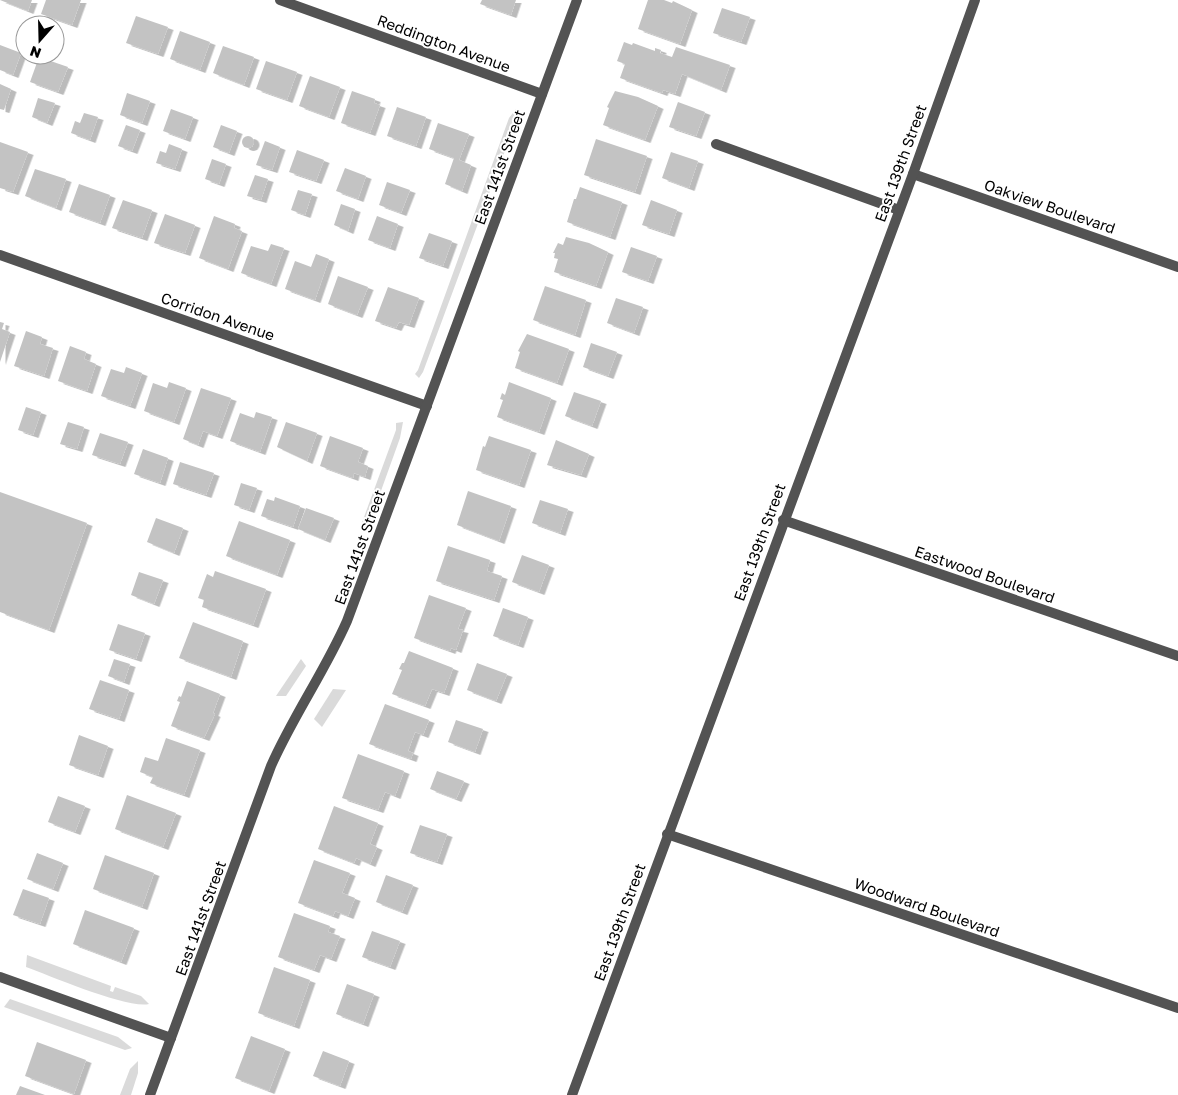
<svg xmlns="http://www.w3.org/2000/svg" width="1178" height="1095" font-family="'Golos Text',sans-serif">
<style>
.green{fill:#dadada}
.building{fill:#c3c3c3;filter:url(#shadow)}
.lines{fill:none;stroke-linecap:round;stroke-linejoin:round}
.street{stroke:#535353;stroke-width:10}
.labels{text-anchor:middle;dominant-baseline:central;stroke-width:4;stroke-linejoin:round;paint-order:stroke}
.street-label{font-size:15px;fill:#000;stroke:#fff}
</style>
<defs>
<filter id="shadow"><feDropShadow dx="5.5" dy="3" stdDeviation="0" flood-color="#0004"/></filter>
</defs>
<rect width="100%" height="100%" fill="#fff"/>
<g class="green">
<polygon points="516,109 516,121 423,372 419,378 415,374 418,370 509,118"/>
<polygon points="403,422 400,438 368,527 360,528 396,430 396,423"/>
<polygon points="301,659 306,666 286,696 276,696"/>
<polygon points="333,689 346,690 322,727 314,719"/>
<path d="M27 955 111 986 110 991 113 992 115 987 141 996 149 1004C127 1009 51 976 26 967Z"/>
<polygon points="10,999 118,1037 132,1048 125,1050 4,1007"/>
<polygon points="138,1061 138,1073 131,1095 120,1095 130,1069"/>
</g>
<g class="building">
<polygon points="0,0 32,0 28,11"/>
<polygon points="46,0 81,0 72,25 41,14"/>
<polygon points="482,0 516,0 511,15 480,4"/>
<polygon points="648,0 664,0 672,3 673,1 692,10 680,44 638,29"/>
<polygon points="722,8 750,17 741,42 713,33"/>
<polygon points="136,16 168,27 158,54 126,43"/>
<polygon points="180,31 210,42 200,70 170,59"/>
<polygon points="624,42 632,45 633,43 655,51 655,48 661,50 660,53 672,57 676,47 730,65 721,90 682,74 675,94 663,90 662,93 620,78 625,64 617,61"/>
<polygon points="0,45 21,53 13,75 0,70"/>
<polygon points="223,46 254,57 244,85 213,73"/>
<polygon points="39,57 68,67 58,92 30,82"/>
<polygon points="266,61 297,72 287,100 256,89"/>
<polygon points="310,76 340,87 329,117 299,106"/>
<polygon points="0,84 11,89 4,110 0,109"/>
<polygon points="352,91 375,99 374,103 380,105 370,133 341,123"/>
<polygon points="615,91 638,97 658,106 645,140 603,125 609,108 607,107"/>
<polygon points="127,93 150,101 142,123 120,115"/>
<polygon points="38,98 55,103 47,123 32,117"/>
<polygon points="678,102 705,112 696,136 669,127"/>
<polygon points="397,107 426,117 416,146 387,136"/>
<polygon points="171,109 193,117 185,139 163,131"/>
<polygon points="84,113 98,117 90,140 71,133 75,121 80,123"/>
<polygon points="438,123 469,134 459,160 471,165 462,191 445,184 454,158 429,149"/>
<polygon points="126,125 140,130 132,151 118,146"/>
<polygon points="221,125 237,131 229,153 213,147"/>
<circle cx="248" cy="142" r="6"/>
<polygon points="596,139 647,156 635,192 584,175"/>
<polygon points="265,141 280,147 272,170 256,165"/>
<polygon points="0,142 28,152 13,192 0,188"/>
<polygon points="169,144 182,149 175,169 156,163 160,151 166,153"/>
<polygon points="297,150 324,160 316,181 289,172"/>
<polygon points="671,152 698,161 689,188 662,178"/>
<polygon points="212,159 226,164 219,184 205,179"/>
<polygon points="345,168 366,176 358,199 336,191"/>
<polygon points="35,169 66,179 56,208 25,196"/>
<polygon points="255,175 268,179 261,200 247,196"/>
<polygon points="387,182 410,190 401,213 379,205"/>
<polygon points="79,184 110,195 100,223 69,212"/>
<polygon points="580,187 622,202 610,237 567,222 574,199 576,199"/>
<polygon points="298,190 312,194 305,215 291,210"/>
<polygon points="123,200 152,210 142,238 112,228"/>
<polygon points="651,200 677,210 669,234 642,225"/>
<polygon points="341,204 355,209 348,231 334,225"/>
<polygon points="165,214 195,225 185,253 154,243"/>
<polygon points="214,216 235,224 234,228 242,231 228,269 199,258"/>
<polygon points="377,216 398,224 390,248 368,240"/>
<polygon points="429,233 452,241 443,266 419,258"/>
<polygon points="566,237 589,243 608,252 596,286 554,272 558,259 554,258 555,253 553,253 558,243 563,245"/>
<polygon points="271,244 284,248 271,284 241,273 251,246 268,251"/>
<polygon points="631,247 657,256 648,281 622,272"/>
<polygon points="316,254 329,259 315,300 285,289 295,261 311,267"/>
<polygon points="338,276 368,287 357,315 328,304"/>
<polygon points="545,286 586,300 575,335 533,320"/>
<polygon points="388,287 419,298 409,325 399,322 396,328 375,321"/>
<polygon points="616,298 643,307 634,333 607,323"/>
<polygon points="0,322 4,323 2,329 10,332 0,362"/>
<polygon points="26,331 42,337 40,344 53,348 44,376 14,366"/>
<polygon points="527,334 569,349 557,383 515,368 520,352 518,351"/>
<polygon points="591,343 617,352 608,376 583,367"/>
<polygon points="70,346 86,352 84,359 96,364 87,391 58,381"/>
<polygon points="126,367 142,373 130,406 101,396 111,369 124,373"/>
<polygon points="169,382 186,388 174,422 144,411 153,383 167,388"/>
<polygon points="509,382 551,398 539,432 497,417 503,400 500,399 502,393 505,395"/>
<polygon points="201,388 231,398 217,436 203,431 198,445 183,439"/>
<polygon points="574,392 601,401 592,426 565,416"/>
<polygon points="26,407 41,412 33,435 18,430"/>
<polygon points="256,412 272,417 260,452 230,441 240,413 254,418"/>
<polygon points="68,422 84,427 77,449 60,444"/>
<polygon points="286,422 317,433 307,461 277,447"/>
<polygon points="100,433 128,442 120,464 92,455"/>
<polygon points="330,436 363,448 358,462 368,466 365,477 354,473 353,478 320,466"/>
<polygon points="489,436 531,450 519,485 476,470 483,446 485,447"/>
<polygon points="556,440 589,454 581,475 547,465"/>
<polygon points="143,449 168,458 160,483 134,474"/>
<polygon points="180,462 214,473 206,495 173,484"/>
<polygon points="241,483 257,488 249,510 234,505"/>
<polygon points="468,491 511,506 499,541 457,525"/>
<polygon points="0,492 87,523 49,630 0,612"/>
<polygon points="275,497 300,506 293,527 261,516 267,499 274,501"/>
<polygon points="540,500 568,509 560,533 532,523"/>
<polygon points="306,508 334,518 325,540 298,529"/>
<polygon points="156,518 183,528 174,553 147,542"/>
<polygon points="239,521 290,540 277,575 226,556"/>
<polygon points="448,546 490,560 487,571 502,576 494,600 436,581"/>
<polygon points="522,555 549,565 539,592 512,582"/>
<polygon points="215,571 266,589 253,625 202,607 204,600 198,598 207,574 213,577"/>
<polygon points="139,572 163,580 154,604 131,595"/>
<polygon points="429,595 466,608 458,629 463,630 456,650 451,648 450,651 414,638"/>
<polygon points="503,608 528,617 518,645 493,636"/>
<polygon points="193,622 243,641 231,677 179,658"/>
<polygon points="118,624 145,633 136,659 109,650"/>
<polygon points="409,651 453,668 444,693 432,689 425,706 392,694 402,670 399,669 402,663 404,663"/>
<polygon points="114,659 130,664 124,682 108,676"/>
<polygon points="477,663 507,674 496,701 467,690"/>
<polygon points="100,680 129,690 119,719 89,709"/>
<polygon points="187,681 220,694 213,713 215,714 204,738 171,726 180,702 177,701 179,696 181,697"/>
<polygon points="385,704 429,720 423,735 415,732 408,751 413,753 411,759 369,744"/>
<polygon points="456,720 483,729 475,752 448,742"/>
<polygon points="79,735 108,746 98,775 69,765"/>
<polygon points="166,738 200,750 184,795 150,783 153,777 140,772 145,757 158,761"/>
<polygon points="358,754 404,771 395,796 385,792 378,810 342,798"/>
<polygon points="437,771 464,781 456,799 430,789"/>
<polygon points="127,795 176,813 163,847 115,829"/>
<polygon points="58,796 85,806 75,832 48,822"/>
<polygon points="334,806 378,823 370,844 377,847 370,864 356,858 354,863 318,849"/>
<polygon points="420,825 447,834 437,862 410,853"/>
<polygon points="37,853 63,863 53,889 27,879"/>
<polygon points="105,855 154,873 142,907 93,889"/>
<polygon points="314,860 350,873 342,893 355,898 348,916 335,911 333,916 298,903"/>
<polygon points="386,875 413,885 402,912 376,902"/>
<polygon points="23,889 49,898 40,924 13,915"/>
<polygon points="85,910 134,928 121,962 73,944"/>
<polygon points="294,913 330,926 328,932 340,936 331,959 320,955 314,970 278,957"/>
<polygon points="372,931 400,941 390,967 362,957"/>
<polygon points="274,967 310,980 294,1026 258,1013"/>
<polygon points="347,984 374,994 363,1024 336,1014"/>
<polygon points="251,1036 285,1049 269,1091 235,1078"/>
<polygon points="37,1042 86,1060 74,1094 25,1076"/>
<polygon points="323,1051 349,1061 340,1086 313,1076"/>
<polygon points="20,1086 45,1095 16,1095"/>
</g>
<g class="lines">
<g class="street">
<polyline points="280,0 542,94"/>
<polyline points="716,144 899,210"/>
<polyline points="913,174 1178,267"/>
<polyline points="0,255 427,406"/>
<polyline points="783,520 1178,656"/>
<polyline points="667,834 1178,1008"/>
<polyline points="0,977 171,1038"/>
<path d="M150 1095 271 766C293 716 325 671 347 621L577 0"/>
<polyline points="572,1095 913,174 975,0"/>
</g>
</g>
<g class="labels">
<g class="street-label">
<text transform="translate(444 43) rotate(20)">Reddington Avenue</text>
<text transform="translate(900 163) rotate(-70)">East 139th Street</text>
<text transform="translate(499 167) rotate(-70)">East 141st Street</text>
<text transform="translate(1050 206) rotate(19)">Oakview Boulevard</text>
<text transform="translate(218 316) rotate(19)">Corridon Avenue</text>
<text transform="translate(759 542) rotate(-70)">East 139th Street</text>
<text transform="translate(359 547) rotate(-70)">East 141st Street</text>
<text transform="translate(985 574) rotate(19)">Eastwood Boulevard</text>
<text transform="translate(927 907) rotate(19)">Woodward Boulevard</text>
<text transform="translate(200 918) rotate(-70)">East 141st Street</text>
<text transform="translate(619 922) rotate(-70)">East 139th Street</text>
</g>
</g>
<g transform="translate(40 40) rotate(200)"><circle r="24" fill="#ffffff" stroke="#999999"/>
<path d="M0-4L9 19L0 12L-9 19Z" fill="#000000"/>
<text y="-8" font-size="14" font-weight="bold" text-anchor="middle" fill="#000000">N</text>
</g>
</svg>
